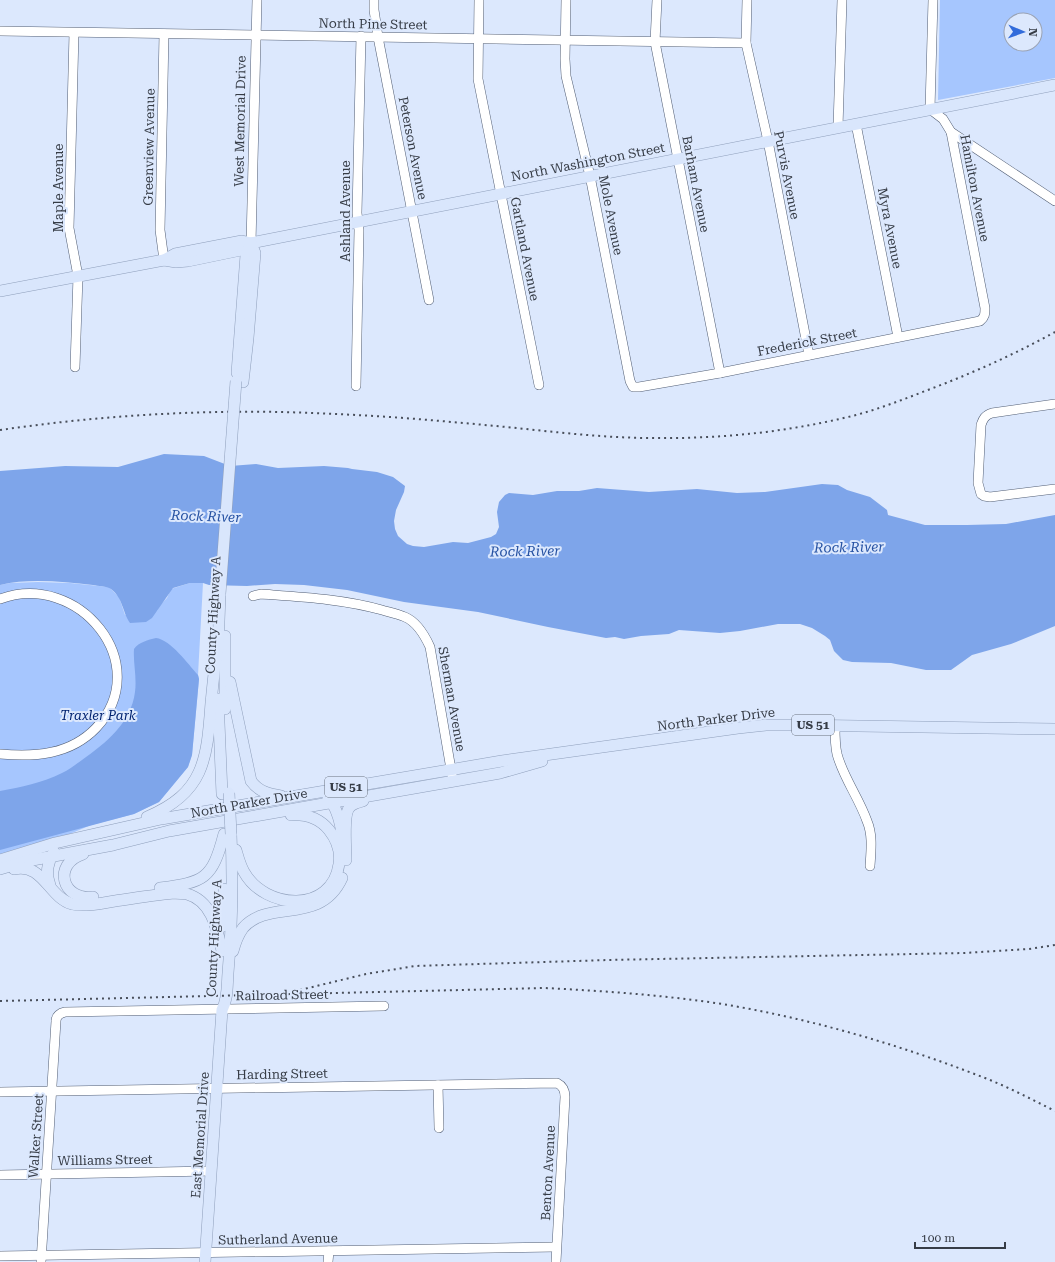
<svg xmlns="http://www.w3.org/2000/svg" width="1055" height="1262" font-family="'Roboto Serif',serif">
<style>
.green{fill:#a6c6fe;fill-rule:evenodd}
.water{fill:#7ea5ea}
.lines{fill:none;stroke-linecap:round;stroke-linejoin:round}
.minor-casing{stroke:#535f75;stroke-width:10}
.major-casing{stroke:#8f9fbb;stroke-width:12}
.minor{stroke:#fff;stroke-width:9}
.major{stroke:#d9e6fc;stroke-width:11}
.rail{stroke:#484e5a;stroke-width:2;stroke-dasharray:2 4;stroke-linecap:butt}
.major-bridge-casing{stroke:#8f9fbb;stroke-width:12;stroke-linecap:butt}
.major-bridge{stroke:#d9e6fc;stroke-width:11}
.labels{text-anchor:middle;dominant-baseline:central;stroke-width:4;stroke-linejoin:round;paint-order:stroke}
.shield{fill:#dce8fd;stroke:#68707d;stroke-width:1}
.shield-label{font-size:12px;font-weight:bold;fill:#363c46}
.street-label{font-size:13px;fill:#363c46;stroke:#dce8fd}
.park-label{font-size:13px;font-style:italic;fill:#002270;stroke:#dce8fd}
.water-label{font-size:14px;font-style:italic;fill:#2652a3;stroke:#dce8fd}
</style>
<rect width="100%" height="100%" fill="#dce8fd"/>
<g class="green">
<path d="M940 0H1055V78L938 100ZM1011 20H1035V44H1011Z"/>
<polygon points="38,582 70,583 109,587 119,597 125,615 157,611 158,607 167,598 171,589 190,583 203,583 198,675 199,679 192,755 188,767 159,802 134,814 91,825 32,850 0,860 0,585 10,583"/>
</g>
<g class="water">
<path d="M164 454 204 456 230 466 256 464 278 468 324 466 348 468 352 469 377 472 393 477 405 486 404 492 396 510 394 521 395 529 398 536 407 544 413 546 424 547 453 542 468 543 491 537 496 534 499 527 497 512 499 502 505 495 509 493 533 495 557 491H579L597 488 649 492 697 489 737 493 765 492 822 484 838 485 847 490 870 497 887 510 888 515 925 525H967L1006 524 1055 515V626L1011 644 972 655 951 670H926L891 663 852 662 843 660 834 651 830 640 825 636 812 628 800 624H778L740 631 720 633 679 630 669 634 641 636 624 639 615 637 606 638 548 627 478 612 404 602 347 590 304 585 275 584 247 586 209 585 203 583H190L173 588 152 618 146 622 130 623C122 611 123 598 111 589 107 586 98 586 93 585 63 582 30 578 0 585V471L65 466 118 467Z"/>
<path d="M156 638C171 640 188 664 198 675L199 679 192 755 188 767 159 802 134 814 0 850V791C21 787 42 783 62 773 69 770 76 764 82 760 106 743 131 723 135 692 137 677 133 663 134 649 139 642 148 640 156 638Z"/>
</g>
<g class="lines">
<defs>
<g id="minor">
<polyline points="374,0 374,10 378,37 429,300"/>
<polyline points="479,0 478,79 539,385"/>
<path d="M566 0 565 59 566 76 590 176 630 381 633 387H639L720 373 980 321C985 317 985 314 985 308L951 132 943 119 930 109 933 0"/>
<polyline points="657,0 655,42 720,373"/>
<polyline points="747,0 746,43 768,141 809,355"/>
<polyline points="0,31 746,43"/>
<polyline points="74,33 69,228 78,276 75,367"/>
<polyline points="856,124 898,337"/>
<polyline points="838,127 842,0"/>
<polyline points="951,132 1055,201"/>
<polyline points="251,243 257,0"/>
<polyline points="164,260 160,230 164,34"/>
<polyline points="356,386 359,230 357,213 361,36"/>
<path d="M1055 404 992 413C985 415 983 419 981 425L978 483 981 494 984 496 990 497 1055 489"/>
<path d="M253 596 261 594C302 597 343 599 382 610 389 612 398 614 405 617 417 622 425 636 430 647L452 775"/>
<path d="M0 599C78 570 156 664 96 728 70 755 35 757 0 754"/>
<path d="M835 726C835 735 835 745 837 754 843 777 859 798 867 821 873 835 871 851 870 866"/>
<polyline points="438,1085 439,1128"/>
<path d="M0 1092 557 1083C563 1086 565 1090 565 1097L556 1262"/>
<polyline points="0,1175 211,1171"/>
<polyline points="0,1256 556,1247"/>
<path d="M41 1262 56 1021C56 1016 60 1013 65 1012L384 1006"/>
<polyline points="328,1262 329,1251"/>
</g>
<g id="major">
<polyline points="164,260 176,262 188,261 241,250 251,243 1055,85"/>
<polyline points="0,291 164,260 175,254 242,241 251,243"/>
<polyline points="237,373 246,255 251,244"/>
<polyline points="243,382 248,338 255,253 251,243"/>
<polyline points="225,636 225,709"/>
<polyline points="218,648 220,594"/>
<path d="M230 682 251 781C259 792 269 794 281 796"/>
<polyline points="218,699 222,794"/>
<path d="M328 798C337 807 340 821 342 833"/>
<path d="M147 817C204 793 207 760 211 703 213 683 215 662 218 642"/>
<path d="M236 850C238 857 240 865 244 872 265 910 332 914 339 864 341 851 337 840 329 830 319 818 306 814 291 815"/>
<path d="M83 854C52 864 62 901 93 897"/>
<polyline points="0,860 55,843 161,819 502,761 738,728 766,725 795,725 1055,729"/>
<path d="M346 860C346 849 343 816 349 808 352 804 359 802 363 801"/>
<polyline points="0,869 27,861 113,845 169,831 500,773 542,761"/>
<path d="M14 869C43 862 49 898 72 904 86 907 102 903 115 901 135 898 154 895 174 893 178 894 183 893 187 894 212 901 217 929 222 951"/>
<path d="M50 885C45 873 47 863 54 852"/>
<path d="M160 888C204 882 212 880 224 834"/>
<polyline points="223,926 224,889"/>
<path d="M233 951C235 943 238 935 243 928 269 898 320 926 342 878"/>
<path d="M205 1262 222 1010C228 999 227 985 228 973 232 927 233 880 231 834"/>
</g>
</defs>
<use href="#minor" class="minor-casing"/>
<use href="#major" class="major-casing"/>
<use href="#minor" class="minor"/>
<use href="#major" class="major"/>
<g class="rail">
<path d="M0 430C110 414 223 408 334 414 388 416 442 421 496 426 548 431 600 438 652 438 721 439 789 432 856 415 882 408 907 398 933 388 975 372 1015 354 1055 332"/>
<polyline points="300,990 366,974 415,966 608,960 964,953 1029,949 1055,945"/>
<path d="M0 1001 545 988C605 991 663 995 722 1004 813 1019 904 1046 990 1080 1012 1089 1033 1100 1055 1111"/>
</g>
<defs>
<g id="major-bridge">
<polyline points="220,594 236,381"/>
<polyline points="229,793 231,834"/>
</g>
</defs>
<use href="#major-bridge" class="major-bridge-casing"/>
<use href="#major-bridge" class="major-bridge"/>
</g>
<g class="labels">
<g class="shield">
<rect x="792" y="715" width="42" height="20" rx="3"/>
<rect x="325" y="777" width="42" height="20" rx="3"/>
</g>
<g class="shield-label">
<text x="813" y="725">US 51</text>
<text x="346" y="787">US 51</text>
</g>
<g class="street-label">
<text transform="translate(373 24) rotate(1)">North Pine Street</text>
<text transform="translate(240 121) rotate(-89)">West Memorial Drive</text>
<text transform="translate(149 147) rotate(-89)">Greenview Avenue</text>
<text transform="translate(413 148) rotate(79)">Peterson Avenue</text>
<text transform="translate(588 162) rotate(-11)">North Washington Street</text>
<text transform="translate(787 175) rotate(79)">Purvis Avenue</text>
<text transform="translate(696 184) rotate(79)">Barham Avenue</text>
<text transform="translate(58 188) rotate(-90)">Maple Avenue</text>
<text transform="translate(975 188) rotate(79)">Hamilton Avenue</text>
<text transform="translate(345 211) rotate(-90)">Ashland Avenue</text>
<text transform="translate(611 215) rotate(79)">Mole Avenue</text>
<text transform="translate(890 228) rotate(79)">Myra Avenue</text>
<text transform="translate(525 249) rotate(79)">Gartland Avenue</text>
<text transform="translate(807 342) rotate(-11)">Frederick Street</text>
<text transform="translate(213 615) rotate(-87)">County Highway A</text>
<text transform="translate(452 699) rotate(80)">Sherman Avenue</text>
<text transform="translate(716 719) rotate(-7)">North Parker Drive</text>
<text transform="translate(249 803) rotate(-10)">North Parker Drive</text>
<text transform="translate(214 938) rotate(-87)">County Highway A</text>
<text transform="translate(282 995) rotate(-1)">Railroad Street</text>
<text transform="translate(282 1074) rotate(-1)">Harding Street</text>
<text transform="translate(200 1135) rotate(-86)">East Memorial Drive</text>
<text transform="translate(36 1136) rotate(-86)">Walker Street</text>
<text transform="translate(105 1160) rotate(-1)">Williams Street</text>
<text transform="translate(548 1173) rotate(-87)">Benton Avenue</text>
<text transform="translate(278 1239) rotate(-1)">Sutherland Avenue</text>
</g>
<g class="park-label">
<text x="98" y="715">Traxler Park</text>
</g>
<g class="water-label">
<text transform="translate(206 516) rotate(2)">Rock River</text>
<text transform="translate(849 547) rotate(-1)">Rock River</text>
<text transform="translate(525 551) rotate(-1)">Rock River</text>
</g>
</g>
<g transform="translate(1023 32) rotate(92)"><circle r="19" fill="#dce8fd" stroke="#9aa3b4"/>
<path d="M0-3L7 15L0 10L-7 15Z" fill="#326cdb"/>
<text y="-6" font-size="11" font-weight="bold" text-anchor="middle" fill="#363c46">N</text>
</g>
<path d="M915 1242v6h90v-6" fill="none" stroke="#363c46" stroke-width="2"/>
<text x="921" y="1242" font-size="12" fill="#363c46" stroke="#dce8fd" stroke-width="3" paint-order="stroke">100 m</text>
</svg>
